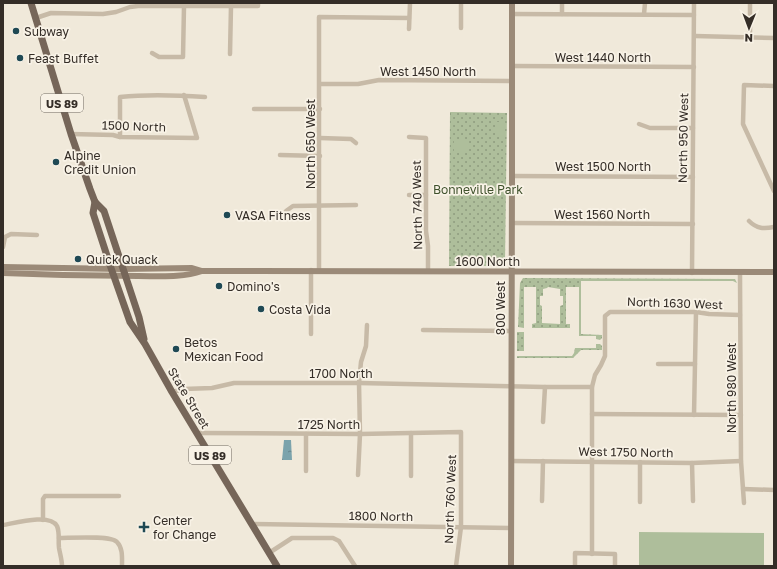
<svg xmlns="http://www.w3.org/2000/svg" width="777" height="569" font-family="'Golos Text',sans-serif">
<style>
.grass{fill:url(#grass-dots);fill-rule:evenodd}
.pitch{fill:#aebe9b}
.water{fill:url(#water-ripples)}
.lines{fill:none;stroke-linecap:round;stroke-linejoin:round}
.street{stroke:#c7baa7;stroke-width:4.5}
.secondary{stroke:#9b8a78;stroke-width:6}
.primary{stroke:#766659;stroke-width:7}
.poi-dot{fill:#1f4954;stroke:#f8f2e6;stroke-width:1.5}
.labels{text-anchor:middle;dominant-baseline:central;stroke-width:3.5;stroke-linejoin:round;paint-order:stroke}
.shield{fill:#f8f2e6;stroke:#6f6860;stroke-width:1}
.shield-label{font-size:11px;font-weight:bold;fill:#342d27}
.poi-label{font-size:12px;fill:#342d27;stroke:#f8f2e6;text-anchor:start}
.street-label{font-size:12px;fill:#342d27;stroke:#f8f2e6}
.park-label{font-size:12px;fill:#3f512c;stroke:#f8f2e6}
</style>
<defs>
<pattern id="grass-dots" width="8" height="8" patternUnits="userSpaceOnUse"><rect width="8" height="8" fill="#aebe9b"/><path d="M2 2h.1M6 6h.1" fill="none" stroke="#8e9b7e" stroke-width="1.8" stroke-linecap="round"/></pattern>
<pattern id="water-ripples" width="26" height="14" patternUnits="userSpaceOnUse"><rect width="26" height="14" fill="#7ba3ac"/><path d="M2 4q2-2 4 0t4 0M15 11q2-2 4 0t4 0" fill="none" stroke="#66858c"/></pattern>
</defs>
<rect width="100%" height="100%" fill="#f0e9da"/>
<g class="grass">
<polygon points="450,112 507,113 505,262 501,265 496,266 449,266"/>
<path d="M523 278 735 279 737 283 733 281H581V334L602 335V338L600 340 596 339V336H579V287H566V324H570V328H532V324L536 323V287H524V328L518 327 520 283ZM548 287 560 289V296H563V305L560 306V324L542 323V306L540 305V296H543V289L547 288Z"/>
<rect x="517" y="332" width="7" height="19"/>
<polygon points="596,344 600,344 602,346 602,350 581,350 573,358 517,358 517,356 572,356 574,353 575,348 596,348"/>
</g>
<g class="pitch">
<rect x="496" y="122" width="7" height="15"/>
<rect x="454" y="140" width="13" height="12"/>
<polygon points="639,532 764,533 764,566 639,566"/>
</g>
<polygon class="water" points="284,440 291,440 292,460 282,460"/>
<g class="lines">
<g class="street">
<polyline points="562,3 562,14"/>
<polyline points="750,3 750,37"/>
<polyline points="512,14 694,15"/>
<polyline points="644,14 645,3"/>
<polyline points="36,18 51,13 103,14 116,12 130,7 138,6 258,6 258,3"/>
<polyline points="461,28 461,3"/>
<polyline points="409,29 410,3"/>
<polyline points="695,36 774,38"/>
<polyline points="152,53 159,57 183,57 184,6"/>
<polyline points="230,54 231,6"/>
<polyline points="512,66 694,67"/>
<polyline points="320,84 358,84 379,80 512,81"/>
<polyline points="774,86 744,85 743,124 774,191"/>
<polyline points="254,109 320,109"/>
<polyline points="639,124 650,128 693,128"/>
<polyline points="71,134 113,135 120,137 197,138 184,95"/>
<path d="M120 137V97C148 94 176 95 205 97"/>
<polyline points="409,137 426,138 426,231 428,246 428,271"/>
<polyline points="320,138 351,139 356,143"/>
<polyline points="280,155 320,156"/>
<polyline points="512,176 693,177"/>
<polyline points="409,195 426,195"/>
<polyline points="286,211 293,206 356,205"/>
<path d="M749 221C757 229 764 229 774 227"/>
<polyline points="512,223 693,224"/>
<polyline points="3,247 5,237 11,234 37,235"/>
<polyline points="319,271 319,17 409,18"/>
<polyline points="692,273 694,3"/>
<polyline points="740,273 741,461 744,503"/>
<polyline points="423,330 511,331"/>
<polyline points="311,334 311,270"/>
<polyline points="658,364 695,364"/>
<polyline points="172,392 184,389 212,388 234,383 359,383 545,387 592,387"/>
<polyline points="592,414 741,415"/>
<polyline points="694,415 696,312"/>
<polyline points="543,422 545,387"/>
<polyline points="197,433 360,434 461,432 461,527 456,566"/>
<polyline points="306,434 306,471"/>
<polyline points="511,461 692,463 741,461"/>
<polyline points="640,462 640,502"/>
<polyline points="692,463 693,501"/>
<polyline points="358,475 360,434 359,383 361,362 366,346 367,325"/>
<polyline points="411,476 411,433"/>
<polyline points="743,489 774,490"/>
<polyline points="542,501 543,461"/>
<polyline points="43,520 43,499 45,496 119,496"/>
<polyline points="252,524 511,528"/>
<path d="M3 525C15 523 50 513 57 526 60 533 58 540 59 548 60 554 62 560 62 566"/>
<path d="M59 538C70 538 111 535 117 542 123 548 122 558 122 566"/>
<polyline points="269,553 292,538 333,538 339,541 355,566"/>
<polyline points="592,554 592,387 595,375 601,365 605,356 605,316 610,312 696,312 709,314 740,315"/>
<polyline points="575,566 575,553 615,554 615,566"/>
</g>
<g class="secondary">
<polyline points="3,267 122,269 192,268 202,271 774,272"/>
<path d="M3 273C48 275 93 276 138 276 160 276 182 278 202 271"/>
<polyline points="511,566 512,176 512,3"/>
</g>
<g class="primary">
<polyline points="31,3 71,134 90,189 95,202 104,211 139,317 144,339"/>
<polyline points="95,202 93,213 111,268 130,322 145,344 172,392 277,566"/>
</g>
</g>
<g class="poi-dot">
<circle cx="16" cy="31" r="4"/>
<circle cx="20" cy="58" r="4"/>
<circle cx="56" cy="162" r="4"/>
<circle cx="227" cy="215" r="4"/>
<circle cx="78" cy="259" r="4"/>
<circle cx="219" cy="286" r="4"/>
<circle cx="261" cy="309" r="4"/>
<circle cx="176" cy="349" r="4"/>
<path d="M142 521h4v4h4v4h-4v4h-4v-4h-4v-4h4z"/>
</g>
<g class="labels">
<g class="shield">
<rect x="41" y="94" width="42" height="18" rx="3"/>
<rect x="189" y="446" width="42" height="18" rx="3"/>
</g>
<g class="shield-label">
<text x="62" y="103">US 89</text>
<text x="210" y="455">US 89</text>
</g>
<g class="poi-label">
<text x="24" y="31">Subway</text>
<text x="28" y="58">Feast Buffet</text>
<text x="64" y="155">Alpine<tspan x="64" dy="14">Credit Union</tspan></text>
<text x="235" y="215">VASA Fitness</text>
<text x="86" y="259">Quick Quack</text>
<text x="227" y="286">Domino's</text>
<text x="269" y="309">Costa Vida</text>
<text x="184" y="342">Betos<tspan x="184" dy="14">Mexican Food</tspan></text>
<text x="153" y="520">Center<tspan x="153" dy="14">for Change</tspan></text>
</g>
<g class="street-label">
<text x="603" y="57">West 1440 North</text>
<text x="428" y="71">West 1450 North</text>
<text transform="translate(134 126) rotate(2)">1500 North</text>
<text transform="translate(683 138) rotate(-89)">North 950 West</text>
<text transform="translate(310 144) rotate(-90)">North 650 West</text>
<text x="603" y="166">West 1500 North</text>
<text transform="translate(417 205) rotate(-91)">North 740 West</text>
<text x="602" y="214">West 1560 North</text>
<text x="488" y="261">1600 North</text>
<text transform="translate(675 303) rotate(2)">North 1630 West</text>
<text transform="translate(500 308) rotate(-90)">800 West</text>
<text x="341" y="373">1700 North</text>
<text transform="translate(731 388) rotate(-90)">North 980 West</text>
<text transform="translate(189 398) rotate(59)">State Street</text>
<text x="329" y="424">1725 North</text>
<text transform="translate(626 452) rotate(1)">West 1750 North</text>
<text transform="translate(450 499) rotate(-88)">North 760 West</text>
<text transform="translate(381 516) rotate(1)">1800 North</text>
</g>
<g class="park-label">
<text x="478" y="189">Bonneville Park</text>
</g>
</g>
<rect width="777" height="569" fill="none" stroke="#342d27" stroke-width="8"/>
<g transform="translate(749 28) rotate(181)" stroke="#f8f2e6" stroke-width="3" paint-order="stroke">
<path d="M0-3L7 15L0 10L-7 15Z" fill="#342d27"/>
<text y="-6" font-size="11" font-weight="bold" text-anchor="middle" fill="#342d27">N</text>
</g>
</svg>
